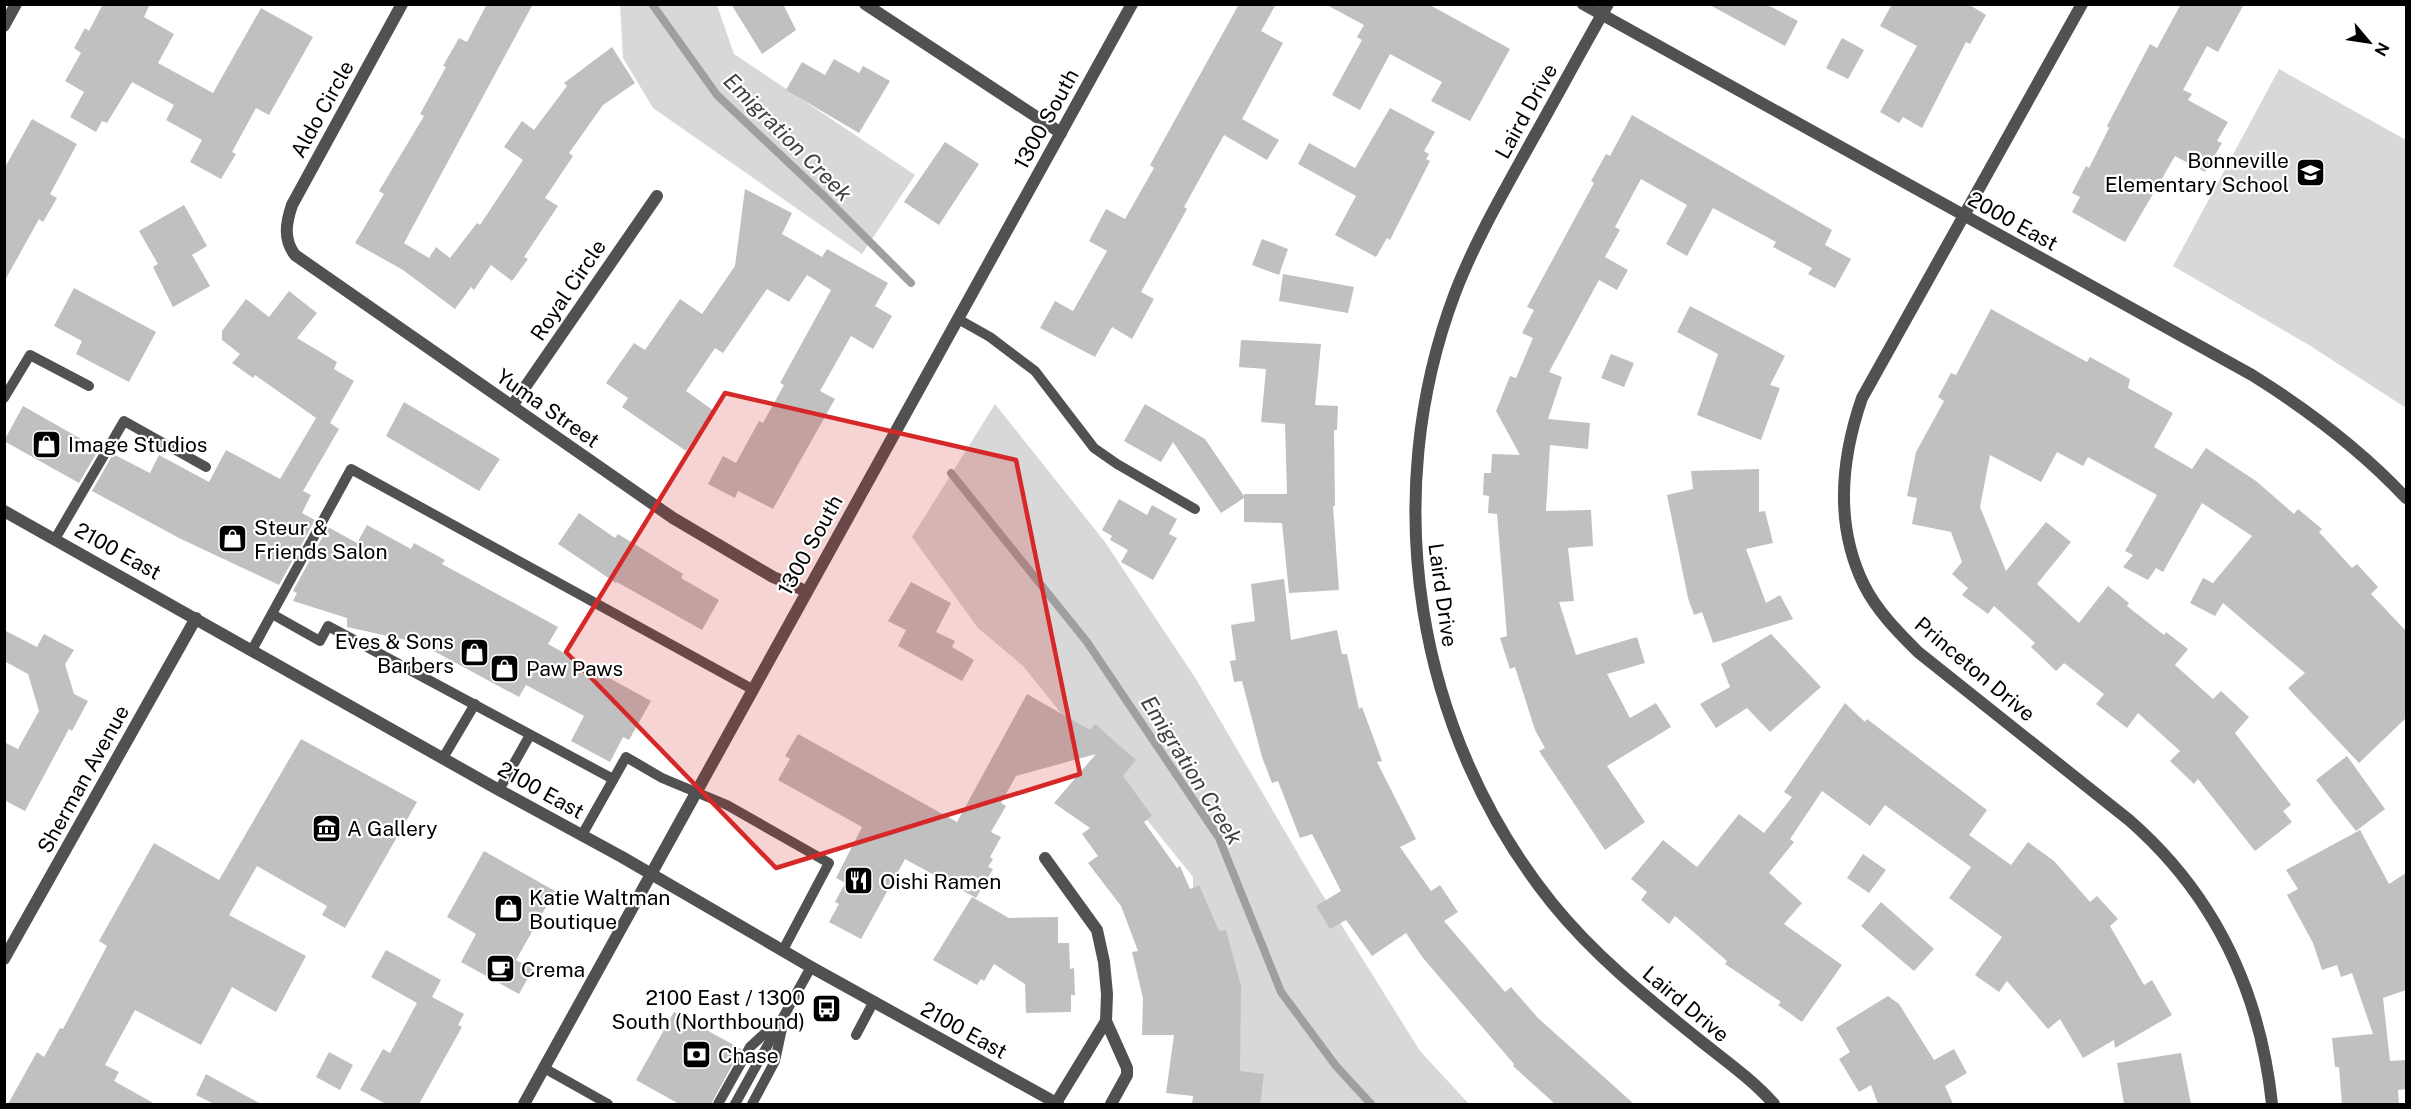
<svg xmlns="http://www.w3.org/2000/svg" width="2411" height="1109" font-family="'Public Sans',sans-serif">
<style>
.green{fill:#d8d8d8}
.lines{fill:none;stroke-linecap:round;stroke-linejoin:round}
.stream{stroke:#9f9f9f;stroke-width:8}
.building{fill:#c0c0c0}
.service{stroke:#515151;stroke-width:10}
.minor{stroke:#515151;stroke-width:12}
.tertiary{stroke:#515151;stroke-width:12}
.marked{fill:#d62828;fill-opacity:0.2;stroke:#d62828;stroke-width:4.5;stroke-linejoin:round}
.labels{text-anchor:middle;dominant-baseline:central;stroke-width:4.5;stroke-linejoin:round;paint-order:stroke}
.street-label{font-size:21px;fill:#000;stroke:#fff}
.poi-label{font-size:21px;fill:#000;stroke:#fff;text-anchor:start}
.water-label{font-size:22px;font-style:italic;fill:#404040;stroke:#fff}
</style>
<rect width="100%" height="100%" fill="#fff"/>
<g class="green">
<polygon points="620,5 717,5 734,54 915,175 862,254 653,108 623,58"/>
<polygon points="2279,69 2406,140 2406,408 2309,345 2173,266"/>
<polygon points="995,404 1105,542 1196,679 1314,881 1420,1051 1469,1104 1227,1104 1193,986 1193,877 1023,666 978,628 912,537"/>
</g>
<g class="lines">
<g class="stream">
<polyline points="652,4 717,95 825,197 911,283"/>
<polyline points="951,473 1087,642 1219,838 1281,992 1336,1066 1371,1104"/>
</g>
</g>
<g class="building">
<polygon points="103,4 150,4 144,17 174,34 158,63 213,93 261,8 313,37 269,115 256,108 232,152 236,154 221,179 190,162 202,140 166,120 174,105 132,82 107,123 102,121 96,132 70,117 84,92 65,81 81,53 74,48 85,28 89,31"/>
<polygon points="487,4 533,4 404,243 429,258 436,247 450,258 477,223 480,225 523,160 504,147 522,121 534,130 567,86 564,83 612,47 635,83 603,105 569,153 573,156 545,198 558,206 524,257 528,259 512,281 491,265 474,290 471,287 455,309 403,270 355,243 384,194 379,191 424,116 420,114 446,67 443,66 459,38 467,42"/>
<polygon points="731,4 783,4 796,30 762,54"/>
<polygon points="1239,4 1276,4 1261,31 1283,43 1242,119 1279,140 1267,160 1224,135 1184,207 1187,209 1141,292 1154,299 1132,339 1112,327 1095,357 1040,328 1055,301 1073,311 1107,251 1089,241 1106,209 1125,219 1154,168 1150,165"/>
<polygon points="1325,4 1428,4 1510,49 1470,121 1431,101 1442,82 1390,54 1360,110 1332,95 1362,40 1357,37 1364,25"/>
<polygon points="1708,4 1766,4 1798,21 1785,46"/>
<polygon points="1892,4 1968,4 1986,15 1970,44 1966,42 1922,128 1903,117 1899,123 1880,112 1917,46 1880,26"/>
<polygon points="2181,4 2244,4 2218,52 2207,46 2183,90 2192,94 2188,100 2228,122 2217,141 2222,143 2205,172 2175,156 2125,242 2072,212 2080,197 2072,193 2086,166 2089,168 2109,128 2107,126 2150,44 2157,48"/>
<polygon points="1842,38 1864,50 1848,79 1826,68"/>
<polygon points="834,59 859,73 863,66 890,81 859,133 786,90 802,62 825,75"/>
<polygon points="1390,108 1435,132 1424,151 1429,154 1426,159 1430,161 1390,240 1387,238 1376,257 1335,235 1356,196 1298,164 1309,143 1355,168"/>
<polygon points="1632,115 1832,230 1825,245 1851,259 1835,288 1808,274 1812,268 1773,247 1776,242 1713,208 1687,256 1666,244 1687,205 1641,179 1615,227 1620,230 1605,257 1628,270 1617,290 1599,280 1549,372 1562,377 1548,419 1590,423 1588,449 1550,445 1546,511 1591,510 1593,546 1568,548 1574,601 1559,602 1576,655 1637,637 1645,663 1607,674 1630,718 1656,703 1671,727 1607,766 1645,822 1605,850 1539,751 1545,748 1535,730 1515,667 1510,669 1500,638 1507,636 1497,514 1488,513 1489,496 1483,495 1484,473 1491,473 1492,454 1520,455 1496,411 1510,376 1516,378 1533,338 1522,333 1534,310 1527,307 1594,183 1591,181 1606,154 1610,156"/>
<polygon points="32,119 77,144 50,194 57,198 43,222 39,219 4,282 4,169"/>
<polygon points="945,142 979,164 939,225 904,202"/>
<polygon points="745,189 792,213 782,234 822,257 827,249 888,283 875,306 892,316 873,349 851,336 820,391 835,399 773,509 738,491 735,498 708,484 723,456 736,463 759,421 763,423 784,385 780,383 831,290 807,275 789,302 767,289 723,353 715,348 686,391 714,411 686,451 622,407 628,398 606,383 634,343 645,350 680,299 702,314 735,266"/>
<polygon points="184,205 207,246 192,255 210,286 173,307 153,267 158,264 139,231"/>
<polygon points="1262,239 1288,249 1279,275 1252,265"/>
<polygon points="1283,274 1354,287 1348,313 1279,301"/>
<polygon points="74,288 156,332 129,382 76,354 82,341 54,326"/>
<polygon points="289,291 317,313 297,338 337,362 334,369 354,381 330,423 339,429 303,491 311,495 302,513 315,520 279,585 179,538 92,491 113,454 150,473 159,455 209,482 226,450 280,479 316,418 255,375 253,378 232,363 240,354 222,340 222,331 246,299 269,317"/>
<polygon points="1690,306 1785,356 1770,385 1780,388 1761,440 1697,415 1718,354 1677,332"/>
<polygon points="1991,309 2087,362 2090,357 2130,379 2128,388 2173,413 2154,447 2192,469 2206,448 2256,481 2294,514 2298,509 2322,529 2319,532 2352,568 2357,564 2378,587 2371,594 2406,631 2406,718 2359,763 2288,688 2305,673 2223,603 2215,616 2190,603 2203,578 2213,583 2252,536 2202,503 2163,572 2156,568 2148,580 2123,567 2133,555 2125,551 2157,495 2088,457 2083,466 2057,452 2041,482 1990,455 1980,507 2006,571 2046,522 2071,542 2037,584 2079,623 2108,586 2129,603 2127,606 2164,635 2166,632 2188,649 2175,665 2213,699 2221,691 2249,717 2235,733 2291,805 2283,811 2292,822 2255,851 2198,779 2194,784 2170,761 2180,751 2138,713 2127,728 2096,704 2104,694 2064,663 2056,671 2031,647 2035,643 1994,606 1988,614 1962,595 1968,588 1952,574 1962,562 1951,532 1912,524 1917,498 1907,496 1916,452 1944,401 1938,397 1951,373 1956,375"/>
<polygon points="1241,340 1321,344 1315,405 1338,406 1337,430 1334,430 1335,506 1333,506 1339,590 1289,593 1282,523 1244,522 1244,498 1221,513 1173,442 1161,462 1124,441 1145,404 1205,439 1244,496 1244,494 1287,494 1285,424 1261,422 1266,369 1239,367"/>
<polygon points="1611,354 1634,363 1624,387 1601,378"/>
<polygon points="404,402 500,459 479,491 386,436"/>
<polygon points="23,406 99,449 79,483 4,441"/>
<polygon points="1759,469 1759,512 1765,511 1773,543 1746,549 1766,603 1780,595 1793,619 1713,643 1702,612 1694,615 1688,598 1667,495 1693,489 1691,471"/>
<polygon points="1119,499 1147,515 1152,505 1177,519 1169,534 1177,538 1153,580 1121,562 1128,550 1110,540 1112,536 1102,530"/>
<polygon points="579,513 615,538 618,534 683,574 681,578 719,600 702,630 617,582 616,583 558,544"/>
<polygon points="367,525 411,549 414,543 445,560 442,564 558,627 548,644 651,701 629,740 623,737 610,762 571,741 584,716 526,685 519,697 419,643 347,627 347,618 293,601 297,593 293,591 328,527 357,543"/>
<polygon points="1284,579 1291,640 1337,630 1342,654 1347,654 1359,709 1362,707 1382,761 1377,762 1416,839 1400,847 1431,891 1440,885 1458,912 1444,921 1505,992 1511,987 1538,1018 1634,1104 1555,1104 1513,1066 1514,1064 1423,958 1406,933 1372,956 1346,920 1330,929 1316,906 1341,891 1312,834 1300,838 1278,781 1272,783 1262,757 1242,681 1234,682 1230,661 1236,660 1231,625 1255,621 1251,584"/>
<polygon points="911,582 951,603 936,632 955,641 952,647 974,660 962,681 898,646 906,630 888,621"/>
<polygon points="4,630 37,647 44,634 74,650 65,664 74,694 88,701 72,731 69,729 25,811 4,800 4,742 18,749 39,711 28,674 4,661"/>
<polygon points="1771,634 1821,687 1770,732 1747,708 1716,728 1700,704 1730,687 1721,664"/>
<polygon points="1027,694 1090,730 1095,724 1136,760 1123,776 1152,816 1144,822 1177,868 1180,866 1190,889 1199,885 1219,931 1226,930 1241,986 1240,1071 1264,1074 1260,1104 1192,1104 1193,1096 1166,1093 1174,1035 1142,1035 1143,998 1132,952 1138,951 1121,906 1088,863 1098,856 1082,834 1090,828 1054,803 1096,754 1016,776 1001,803 1006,806 991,832 1001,837 990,857 993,859 988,867 993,869 976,898 905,859 861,939 829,922 839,904 835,902 845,883 836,878 862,827 778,780 790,759 785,756 798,734 957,822"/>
<polygon points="1845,703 1865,722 1867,719 1987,810 1969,835 2011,865 2028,842 2054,861 2090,902 2097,896 2118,919 2110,926 2144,985 2152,980 2172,1015 2115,1048 2114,1040 2083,1058 2060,1019 2048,1029 2007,981 1999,992 1975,975 2002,937 1949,898 1971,867 1885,805 1870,826 1822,791 1790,839 1794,842 1769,873 1802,903 1784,924 1842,965 1802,1022 1778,1005 1781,1002 1725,964 1727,961 1675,916 1669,924 1641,900 1647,892 1631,879 1663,840 1697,867 1739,814 1764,833 1792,797 1784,792"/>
<polygon points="301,739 417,802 345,928 322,915 327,906 257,866 229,915 306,956 276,1012 232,987 201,1045 135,1010 105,1065 119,1072 114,1081 155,1104 8,1104 37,1052 44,1057 60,1028 63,1029 107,946 99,941 154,843 219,880"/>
<polygon points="2347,756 2385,809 2356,831 2316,780"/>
<polygon points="2360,830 2389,884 2406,873 2406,990 2383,998 2390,1061 2406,1060 2406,1089 2398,1090 2399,1104 2342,1104 2339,1067 2335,1067 2332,1038 2373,1034 2352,973 2341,977 2337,965 2322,970 2313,943 2287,895 2298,889 2286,870"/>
<polygon points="484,851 555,891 516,960 533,969 519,994 461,962 476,934 447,917"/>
<polygon points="1863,854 1886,870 1869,893 1847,878"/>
<polygon points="972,897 1009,918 1058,917 1058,943 1069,943 1070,969 1074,968 1075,995 1071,995 1071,1012 1026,1013 1025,984 994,964 984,981 981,979 977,985 933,960"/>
<polygon points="1881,902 1934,949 1914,971 1861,926"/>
<polygon points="386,950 441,980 432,997 464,1014 458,1025 462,1027 419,1104 386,1104 360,1090 383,1049 390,1053 417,1003 371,977"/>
<polygon points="1888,996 1899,1004 1934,1060 1954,1049 1967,1073 1945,1086 1953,1104 1878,1104 1871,1085 1859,1092 1839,1059 1850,1052 1836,1028"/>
<polygon points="674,1012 741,1049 711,1104 679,1104 636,1080"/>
<polygon points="329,1052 353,1065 340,1090 316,1077"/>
<polygon points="2181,1053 2191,1104 2124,1104 2117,1063"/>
<polygon points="206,1074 261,1104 214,1104 196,1095"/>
</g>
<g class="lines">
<g class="service">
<polyline points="958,319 990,337 1035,371 1094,448 1117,464 1195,509"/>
<polyline points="4,398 30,355 89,386"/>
<polyline points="55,539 124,421 206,467"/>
<polyline points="272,614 320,641 328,626 613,779"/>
<polyline points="252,650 351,469 752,689"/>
<polyline points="443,758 475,704"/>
<polyline points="499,790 530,735"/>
<polyline points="582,835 626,757 662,778 727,805 829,863 783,950"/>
<polyline points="856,1035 874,1001"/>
<polyline points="544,1068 608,1104"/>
<polyline points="718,1104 750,1047 776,1023"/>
<polyline points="735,1104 811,967"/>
<polyline points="752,1104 775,1061 783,1024"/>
</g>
<g class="minor">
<path d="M402 4 292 205C286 223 283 239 295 255L673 518 773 577 806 591"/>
<polyline points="865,4 1061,133"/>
<path d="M1583 4 2252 375C2308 410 2361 450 2406 498"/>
<path d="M1608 4C1581 51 1556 98 1530 144 1503 193 1475 241 1455 293 1378 497 1415 732 1552 903 1594 955 1645 996 1697 1038 1723 1059 1752 1079 1774 1104"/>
<path d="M2082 4 1862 398C1841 459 1834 524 1864 585 1877 611 1898 632 1918 652L2129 820C2215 895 2260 991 2272 1104"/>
<polyline points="4,26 16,4"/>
<polyline points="512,406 657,196"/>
<polyline points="1045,858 1097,930 1104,962 1107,994 1106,1021 1127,1068 1127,1075 1111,1104"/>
<polyline points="4,959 196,618"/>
<polyline points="1056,1103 1106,1021"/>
</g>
<g class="tertiary">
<polyline points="4,511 499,790 622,857 811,967 1058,1104"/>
<polyline points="524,1104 1132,4"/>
</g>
</g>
<path class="marked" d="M725 393 1016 460 1080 774 776 868 566 652Z"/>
<defs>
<symbol id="school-square" viewBox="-11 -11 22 22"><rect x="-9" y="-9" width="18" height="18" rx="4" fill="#000" stroke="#fff"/><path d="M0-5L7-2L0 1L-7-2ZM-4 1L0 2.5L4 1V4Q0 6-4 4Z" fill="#fff"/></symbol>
<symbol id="shop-square" viewBox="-11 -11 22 22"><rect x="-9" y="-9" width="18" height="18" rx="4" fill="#000" stroke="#fff"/><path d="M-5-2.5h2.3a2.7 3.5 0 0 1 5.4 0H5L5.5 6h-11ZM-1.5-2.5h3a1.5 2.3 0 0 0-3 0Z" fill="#fff"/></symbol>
<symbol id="museum-square" viewBox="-11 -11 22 22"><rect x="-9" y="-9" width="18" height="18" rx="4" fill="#000" stroke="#fff"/><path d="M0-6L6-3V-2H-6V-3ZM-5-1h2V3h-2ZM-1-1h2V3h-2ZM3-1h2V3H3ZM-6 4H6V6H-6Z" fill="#fff"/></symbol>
<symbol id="restaurant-square" viewBox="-11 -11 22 22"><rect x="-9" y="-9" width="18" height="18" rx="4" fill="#000" stroke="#fff"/><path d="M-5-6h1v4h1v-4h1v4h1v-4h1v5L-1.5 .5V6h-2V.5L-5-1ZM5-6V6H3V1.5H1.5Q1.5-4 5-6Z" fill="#fff"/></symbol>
<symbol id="cafe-square" viewBox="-11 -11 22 22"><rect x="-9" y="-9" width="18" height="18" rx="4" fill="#000" stroke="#fff"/><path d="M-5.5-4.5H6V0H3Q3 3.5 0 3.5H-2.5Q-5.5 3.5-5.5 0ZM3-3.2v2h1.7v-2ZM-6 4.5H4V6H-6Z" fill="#fff"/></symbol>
<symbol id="bus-square" viewBox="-11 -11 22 22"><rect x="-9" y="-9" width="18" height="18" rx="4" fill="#000" stroke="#fff"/><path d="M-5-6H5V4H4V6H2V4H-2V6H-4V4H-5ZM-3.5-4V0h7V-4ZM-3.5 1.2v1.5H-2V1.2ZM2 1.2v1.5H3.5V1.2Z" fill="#fff"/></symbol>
<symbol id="bank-square" viewBox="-11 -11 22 22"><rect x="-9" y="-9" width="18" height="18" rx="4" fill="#000" stroke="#fff"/><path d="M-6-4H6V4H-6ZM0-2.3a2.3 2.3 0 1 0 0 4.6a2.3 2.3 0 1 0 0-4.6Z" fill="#fff"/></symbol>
</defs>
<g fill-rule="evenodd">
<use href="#school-square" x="2294" y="156" width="33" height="33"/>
<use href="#shop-square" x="30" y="428" width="33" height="33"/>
<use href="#shop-square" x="216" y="522" width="33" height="33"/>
<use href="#shop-square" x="458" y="636" width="33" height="33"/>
<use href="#shop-square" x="488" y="652" width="33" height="33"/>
<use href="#museum-square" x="310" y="812" width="33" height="33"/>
<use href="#restaurant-square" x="842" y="864" width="33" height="33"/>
<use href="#shop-square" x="492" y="892" width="33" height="33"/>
<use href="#cafe-square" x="484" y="952" width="33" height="33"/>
<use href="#bus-square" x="810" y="992" width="33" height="33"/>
<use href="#bank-square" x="680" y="1038" width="33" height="33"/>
</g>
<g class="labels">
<g class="street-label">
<text transform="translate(322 109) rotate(-61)">Aldo Circle</text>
<text transform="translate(1526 111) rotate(-61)">Laird Drive</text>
<text transform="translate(1046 119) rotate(-61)">1300 South</text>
<text transform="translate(2013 221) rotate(29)">2000 East</text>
<text transform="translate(568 290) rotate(-56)">Royal Circle</text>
<text transform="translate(548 408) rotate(35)">Yuma Street</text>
<text transform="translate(810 545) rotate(-61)">1300 South</text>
<text transform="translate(118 551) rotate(29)">2100 East</text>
<text transform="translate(1443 595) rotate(82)">Laird Drive</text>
<text transform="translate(1975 669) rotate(40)">Princeton Drive</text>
<text transform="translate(83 779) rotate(-61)">Sherman Avenue</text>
<text transform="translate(541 790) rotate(29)">2100 East</text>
<text transform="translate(1686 1004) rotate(40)">Laird Drive</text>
<text transform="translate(964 1030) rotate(29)">2100 East</text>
</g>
<g class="poi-label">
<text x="2289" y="160" text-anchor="end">Bonneville<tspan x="2289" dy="24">Elementary School</tspan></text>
<text x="68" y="444">Image Studios</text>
<text x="254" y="527">Steur &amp;<tspan x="254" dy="24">Friends Salon</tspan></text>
<text x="454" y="641" text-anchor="end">Eves &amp; Sons<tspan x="454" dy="24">Barbers</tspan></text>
<text x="526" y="668">Paw Paws</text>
<text x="347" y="828">A Gallery</text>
<text x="880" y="881">Oishi Ramen</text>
<text x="529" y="897">Katie Waltman<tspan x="529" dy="24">Boutique</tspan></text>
<text x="521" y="969">Crema</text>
<text x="805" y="997" text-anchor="end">2100 East / 1300<tspan x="805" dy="24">South (Northbound)</tspan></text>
<text x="718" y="1055">Chase</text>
</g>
<g class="water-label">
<text transform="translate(788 137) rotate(45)">Emigration Creek</text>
<text transform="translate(1192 770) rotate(58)">Emigration Creek</text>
</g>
</g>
<rect width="2411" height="1109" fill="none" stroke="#000000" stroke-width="12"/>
<g transform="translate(2369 42) rotate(119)" stroke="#ffffff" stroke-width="4.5" paint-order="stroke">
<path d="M0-4.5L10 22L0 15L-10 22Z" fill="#000000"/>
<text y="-9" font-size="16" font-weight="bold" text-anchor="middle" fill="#000000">N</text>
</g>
</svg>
